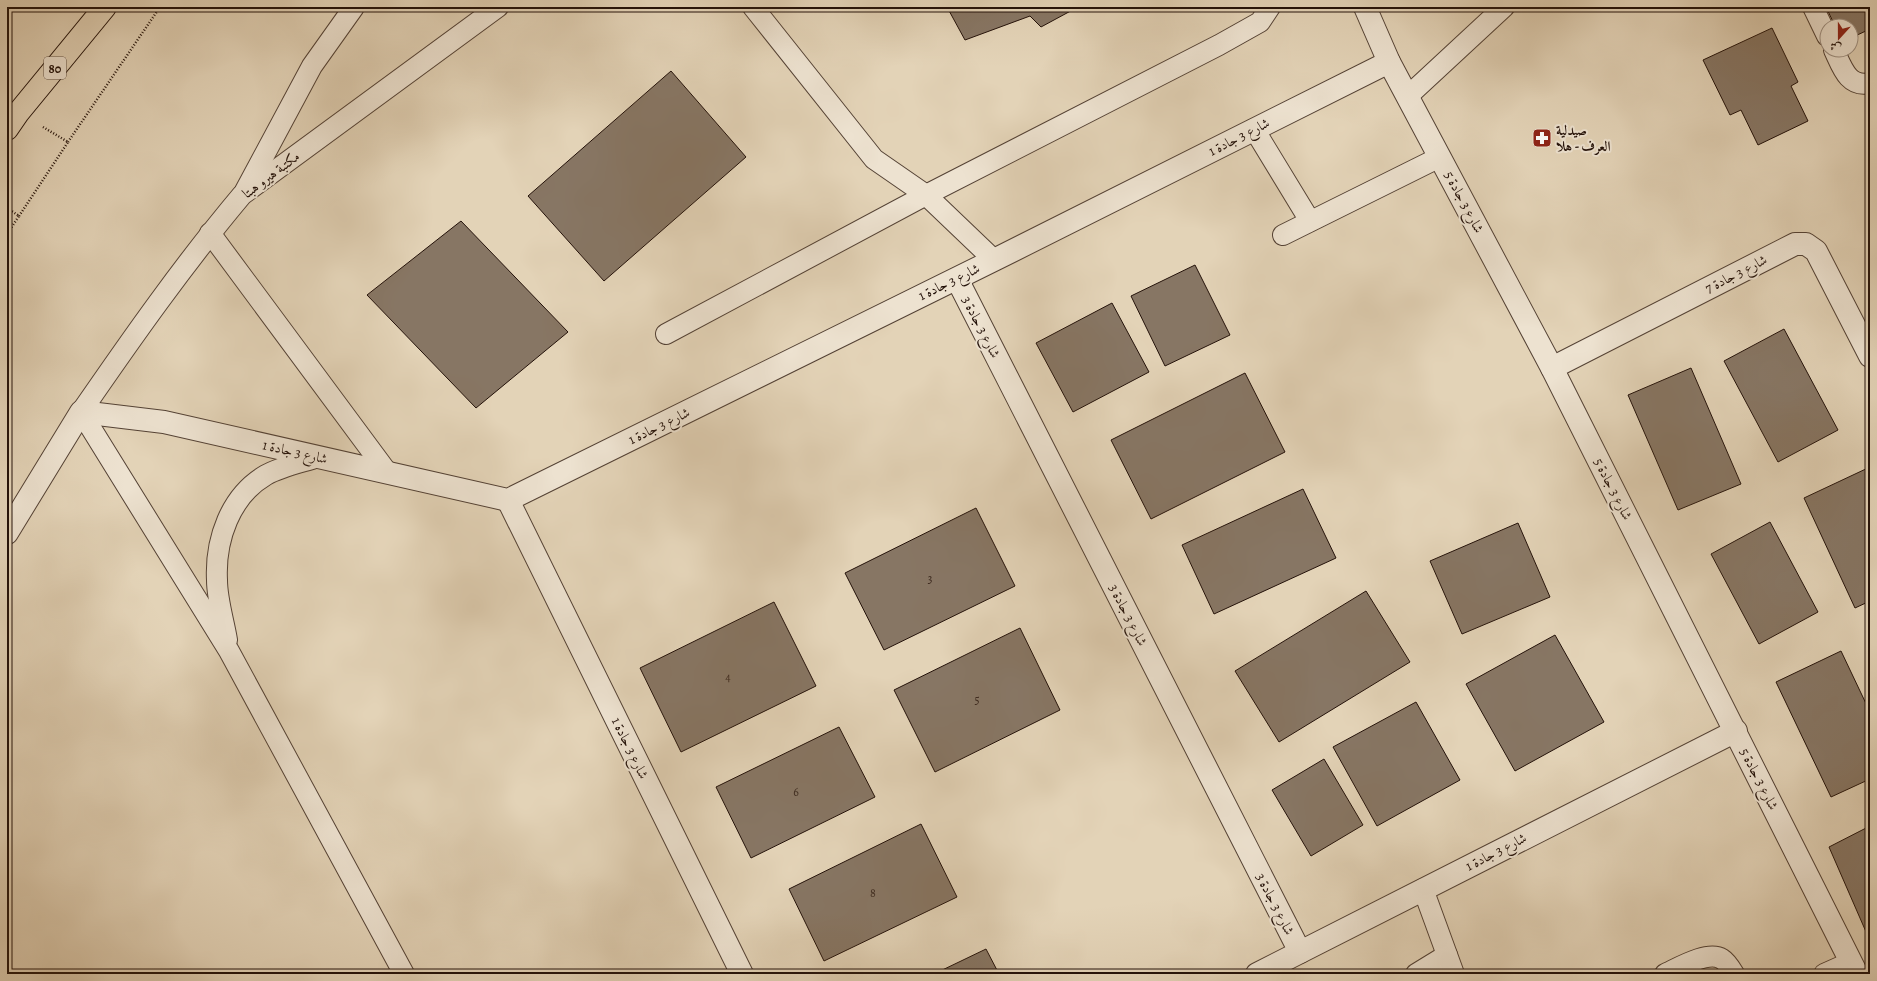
<svg xmlns="http://www.w3.org/2000/svg" width="1877" height="981" font-family="Alegreya,Amiri,serif">
<style>
.building{fill:#877664;stroke:#24120a}
.lines{fill:none;stroke-linecap:round;stroke-linejoin:round}
.service-casing{stroke:#544235;stroke-width:22}
.minor-casing{stroke:#544235;stroke-width:24}
.trunk-casing{stroke:#24120a;stroke-width:24}
.path{stroke:#24120a;stroke-width:2.5;stroke-dasharray:1 2;stroke-linecap:butt}
.service{stroke:#ede2d0;stroke-width:20}
.minor{stroke:#ede2d0;stroke-width:22}
.trunk{stroke:#e3d3b7;stroke-width:22}
.labels{text-anchor:middle;dominant-baseline:central;stroke-width:4;stroke-linejoin:round;paint-order:stroke}
.number-label{font-size:12px;fill:#3d2b20}
.shield{fill:#ede2d0;stroke:#605045;stroke-width:1}
.shield-label{font-size:13px;font-weight:bold;fill:#24120a}
.poi-label{font-size:14px;font-weight:bold;fill:#24120a;stroke:#ede2d0;text-anchor:start}
.street-label{font-size:14px;fill:#24120a;stroke:#ede2d0}
</style>
<rect width="100%" height="100%" fill="#e3d3b7"/>
<filter id="stains"><feTurbulence type="fractalNoise" baseFrequency=".005" numOctaves="4"/><feColorMatrix values="0 0 0 0 .2 0 0 0 0 .09 0 0 0 0 .02 0 0 0 .5 -.17"/></filter>
<radialGradient id="worn" r=".72"><stop offset=".6" stop-color="#630" stop-opacity="0"/><stop offset="1" stop-color="#630" stop-opacity=".3"/></radialGradient>
<g class="building">
<polygon points="947,7 1078,7 1041,27 1030,16 965,40"/>
<polygon points="1826,7 1870,7 1870,29 1851,38 1851,26 1835,26"/>
<polygon points="1772,28 1798,82 1791,86 1808,121 1758,145 1741,110 1730,115 1703,60"/>
<polygon points="671,71 746,157 604,281 528,196"/>
<polygon points="461,221 568,332 476,408 367,295"/>
<polygon points="1195,265 1230,335 1165,366 1131,296"/>
<polygon points="1112,303 1149,372 1073,412 1036,343"/>
<polygon points="1784,329 1838,430 1778,462 1724,361"/>
<polygon points="1691,368 1741,484 1678,510 1628,395"/>
<polygon points="1245,373 1285,452 1151,519 1111,440"/>
<polygon points="1870,467 1870,601 1855,608 1804,498"/>
<polygon points="1303,489 1336,558 1214,614 1182,545"/>
<polygon points="976,508 1015,586 884,650 845,573"/>
<polygon points="1770,522 1818,612 1759,644 1711,554"/>
<polygon points="1518,523 1550,597 1462,634 1430,561"/>
<polygon points="1366,591 1410,662 1279,742 1235,671"/>
<polygon points="774,602 816,686 681,752 640,668"/>
<polygon points="1020,628 1060,710 935,772 894,690"/>
<polygon points="1555,635 1604,722 1515,771 1466,684"/>
<polygon points="1841,651 1870,712 1870,779 1831,797 1776,682"/>
<polygon points="1416,702 1460,780 1377,826 1333,747"/>
<polygon points="839,727 875,797 751,858 716,787"/>
<polygon points="1324,759 1363,825 1311,856 1272,790"/>
<polygon points="921,824 957,897 824,961 789,889"/>
<polygon points="1870,826 1870,941 1829,847"/>
<polygon points="986,949 999,974 934,974"/>
</g>
<g class="lines">
<defs>
<g id="service">
<polyline points="753,7 874,159 926,195 994,260"/>
<polyline points="1813,7 1827,36"/>
<path d="M1834 50C1842 67 1848 88 1870 83"/>
<polyline points="1408,96 1504,7"/>
<polyline points="1254,129 1310,221"/>
<polyline points="245,191 312,66 354,7"/>
<polyline points="210,233 387,472"/>
<polyline points="1283,235 1440,157"/>
<polyline points="666,334 926,195 1219,45 1260,22 1270,7"/>
<path d="M227 640C224 621 217 600 217 580 215 540 230 496 266 475 280 467 303 462 318 457"/>
<polyline points="1423,889 1454,974"/>
<path d="M404 974 229 651 81 412C132 338 184 264 242 195L498 7"/>
<polyline points="1416,974 1447,955"/>
<path d="M1665 974C1678 968 1708 950 1722 959 1727 962 1731 969 1734 974"/>
<polyline points="1824,974 1851,962"/>
</g>
<g id="minor">
<polyline points="1365,7 1389,62 1552,368 1857,974"/>
<polyline points="957,279 1300,952"/>
<polyline points="1552,368 1795,244 1806,244 1816,251 1870,356"/>
<polyline points="508,500 742,974"/>
<polyline points="7,533 81,412 164,422 508,500 994,260 1389,62"/>
<polyline points="1257,974 1736,731"/>
</g>
<polyline id="trunk" points="7,129 18,113 105,7"/>
</defs>
<use href="#service" class="service-casing"/>
<use href="#minor" class="minor-casing"/>
<use href="#trunk" class="trunk-casing"/>
<g class="path">
<polyline points="68,142 160,7"/>
<polyline points="7,208 19,216 7,234"/>
<polyline points="19,216 68,142 43,127"/>
</g>
<use href="#service" class="service"/>
<use href="#minor" class="minor"/>
<use href="#trunk" class="trunk"/>
</g>
<defs>
<symbol id="pharmacy-square" viewBox="-11 -11 22 22"><rect x="-9" y="-9" width="18" height="18" rx="4" fill="#8f2418" stroke="#ede2d0"/><path d="M-2-6h4v4h4v4h-4v4h-4v-4h-4v-4h4Z" fill="#fff"/></symbol>
</defs>
<g fill-rule="evenodd">
<use href="#pharmacy-square" x="1531" y="127" width="22" height="22"/>
</g>
<g class="labels">
<g class="number-label">
<text x="930" y="579">3</text>
<text x="728" y="677">4</text>
<text x="977" y="700">5</text>
<text x="796" y="792">6</text>
<text x="873" y="893">8</text>
</g>
<rect class="shield" x="44" y="57" width="22" height="22" rx="3"/>
<g class="shield-label">
<text x="55" y="68">80</text>
</g>
<g class="poi-label">
<text x="1556" y="130">صيدلية<tspan x="1556" dy="16">العرف - هلا</tspan></text>
</g>
<g class="street-label">
<text transform="translate(1239 137) rotate(-27)">شارع 3 جادة 1</text>
<text transform="translate(271 175) rotate(-37)">مكتبة هيرو هبتا</text>
<text transform="translate(1464 202) rotate(62)">شارع 3 جادة 5</text>
<text transform="translate(1736 274) rotate(-27)">شارع 3 جادة 7</text>
<text transform="translate(949 282) rotate(-26)">شارع 3 جادة 1</text>
<text transform="translate(981 327) rotate(63)">شارع 3 جادة 3</text>
<text transform="translate(659 426) rotate(-26)">شارع 3 جادة 1</text>
<text transform="translate(295 452) rotate(13)">شارع 3 جادة 1</text>
<text transform="translate(1613 489) rotate(63)">شارع 3 جادة 5</text>
<text transform="translate(1128 615) rotate(63)">شارع 3 جادة 3</text>
<text transform="translate(630 748) rotate(64)">شارع 3 جادة 1</text>
<text transform="translate(1759 779) rotate(63)">شارع 3 جادة 5</text>
<text transform="translate(1496 852) rotate(-27)">شارع 3 جادة 1</text>
<text transform="translate(1275 904) rotate(63)">شارع 3 جادة 3</text>
</g>
</g>
<rect width="1877" height="981" fill="none" stroke="#e3d3b7" stroke-width="24"/>
<rect x="8" y="8" width="1861" height="965" fill="none" stroke="#24120a" stroke-width="2"/>
<rect x="12" y="12" width="1853" height="957" fill="none" stroke="#24120a"/>
<g transform="translate(1839 38) rotate(201)"><circle r="19" fill="#ede2d0" stroke="#9d8f81"/>
<path d="M0-3L7 15L0 10L-7 15Z" fill="#8f2418"/>
<text y="-6" font-size="11" font-weight="bold" text-anchor="middle" fill="#24120a">ش</text>
</g>
<rect width="100%" height="100%" filter="url(#stains)"/>
<rect width="100%" height="100%" fill="url(#worn)"/>
</svg>
